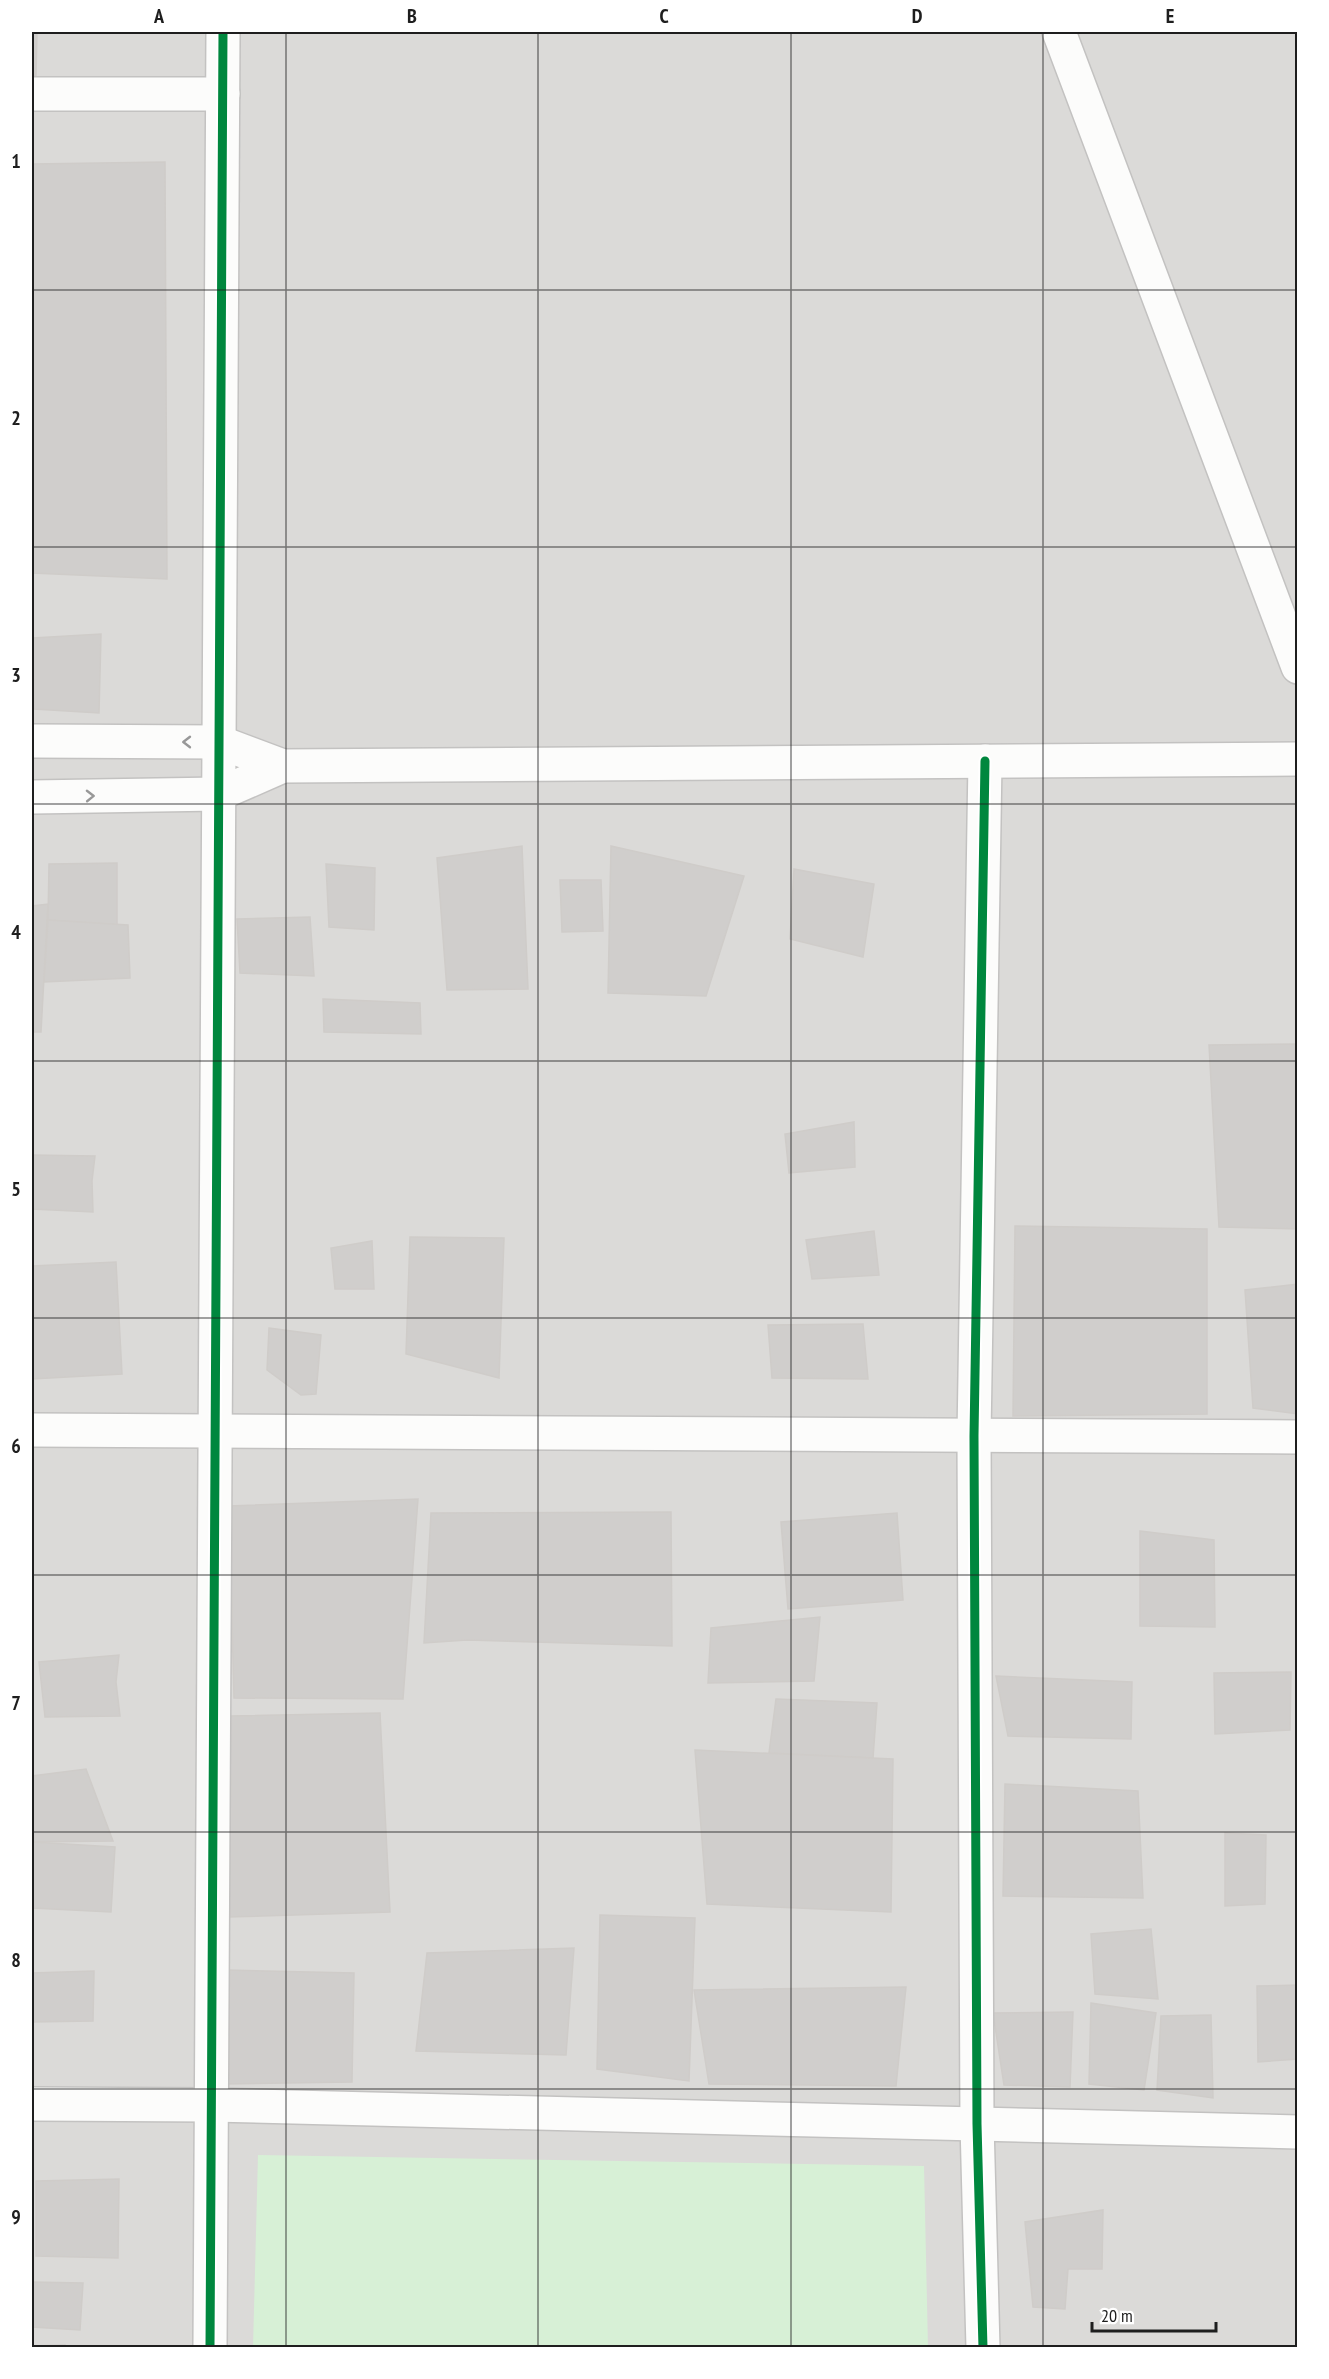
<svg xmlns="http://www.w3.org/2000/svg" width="1329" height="2379" font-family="'PT Sans Narrow',sans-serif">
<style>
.residential{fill:#dbdad8}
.park{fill:#d7f0d6}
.building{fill:#d0cecc;stroke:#cfccc9;stroke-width:1.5}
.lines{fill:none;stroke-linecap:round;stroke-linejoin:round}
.minor-casing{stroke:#c3c2c1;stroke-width:36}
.minor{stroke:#fcfcfb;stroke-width:33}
.cycleway-casing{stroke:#fff;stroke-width:13}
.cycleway{stroke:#00873e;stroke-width:9}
.oneway{stroke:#989898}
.grid{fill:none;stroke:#1e1e1e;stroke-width:1.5;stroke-opacity:0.55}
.neatline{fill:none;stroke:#1e1e1e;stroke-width:2}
.grid-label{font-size:20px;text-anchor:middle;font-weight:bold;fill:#1e1e1e}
</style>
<rect width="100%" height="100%" fill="#eceae7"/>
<rect class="residential" x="32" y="32" width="1265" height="2315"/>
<polygon class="park" points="258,2155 924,2166 928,2347 253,2347"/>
<g class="building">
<polygon points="32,32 37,32 36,76 32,76"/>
<polygon points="165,162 167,579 32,573 32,164"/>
<polygon points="101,634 99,713 34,709 33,638"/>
<polygon points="522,846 528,989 447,990 437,858"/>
<polygon points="611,846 744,876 706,996 608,993"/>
<polygon points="117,863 117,925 48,920 49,864"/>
<polygon points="326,864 375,868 374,930 329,927"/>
<polygon points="794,869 874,884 863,957 790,939"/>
<polygon points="560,880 601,880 603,931 562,932"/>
<polygon points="48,904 41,1032 32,1032 32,906"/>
<polygon points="310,917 314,976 240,973 237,919"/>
<polygon points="48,920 128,925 130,978 44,982"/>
<polygon points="323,999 420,1003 421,1034 324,1032"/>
<polygon points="1298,1044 1298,1229 1219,1227 1209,1045"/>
<polygon points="854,1122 855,1167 789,1173 785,1134"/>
<polygon points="32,1155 95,1156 92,1181 93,1212 32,1209"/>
<polygon points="1015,1226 1207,1229 1207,1414 1013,1416"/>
<polygon points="874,1231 879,1275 812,1279 806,1240"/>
<polygon points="410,1237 504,1238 499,1378 406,1354"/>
<polygon points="372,1241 374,1289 335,1289 331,1248"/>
<polygon points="116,1262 122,1374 32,1379 32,1266"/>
<polygon points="1298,1284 1298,1414 1253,1408 1245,1290"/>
<polygon points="863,1324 868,1379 772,1378 768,1325"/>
<polygon points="269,1328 321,1335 316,1394 301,1395 267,1370"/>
<polygon points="418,1499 403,1699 234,1698 229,1506"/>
<polygon points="671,1512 672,1646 467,1640 424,1643 431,1513"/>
<polygon points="897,1513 903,1600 788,1609 781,1522"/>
<polygon points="1140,1531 1214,1540 1215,1627 1140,1626"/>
<polygon points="820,1617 814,1681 708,1683 711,1628"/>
<polygon points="119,1655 116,1682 120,1716 45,1717 39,1662"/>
<polygon points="1291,1672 1290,1730 1215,1734 1214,1673"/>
<polygon points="996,1676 1132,1682 1131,1739 1008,1736"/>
<polygon points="776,1699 877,1703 873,1758 769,1753"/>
<polygon points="380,1713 390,1912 228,1917 231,1716"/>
<polygon points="695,1750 893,1759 891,1912 707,1904"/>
<polygon points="86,1769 113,1841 32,1842 32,1776"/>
<polygon points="1005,1784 1138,1791 1143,1898 1003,1896"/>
<polygon points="1225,1833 1266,1835 1265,1904 1225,1906"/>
<polygon points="32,1842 115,1847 111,1912 32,1908"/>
<polygon points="600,1915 695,1918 689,2081 597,2069"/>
<polygon points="1151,1929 1158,1999 1095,1994 1091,1934"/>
<polygon points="574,1948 566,2055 416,2051 427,1953"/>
<polygon points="227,1970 354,1973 352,2082 224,2084"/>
<polygon points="94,1971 93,2021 32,2022 32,1973"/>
<polygon points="1298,1985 1298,2059 1258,2062 1257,1986"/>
<polygon points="906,1987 896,2086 709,2084 694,1990"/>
<polygon points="1091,2003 1156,2013 1144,2090 1089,2084"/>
<polygon points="1073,2012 1070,2087 1004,2085 993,2013"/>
<polygon points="1211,2015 1213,2098 1157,2090 1161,2016"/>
<polygon points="119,2179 118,2258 36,2256 36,2181"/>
<polygon points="1103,2210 1102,2269 1068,2269 1065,2309 1033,2307 1025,2222"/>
<polygon points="32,2282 83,2283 80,2330 32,2327"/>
<polygon points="65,2345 65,2348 32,2348 32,2346"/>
</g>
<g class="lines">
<defs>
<g id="minor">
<polyline points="1059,32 1298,667"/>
<polyline points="32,94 223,94"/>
<polyline points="32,741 219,742 283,766 1298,759"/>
<polyline points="32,797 219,794 283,766"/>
<polyline points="32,1430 1298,1437"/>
<polyline points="32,2104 212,2105 1298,2132"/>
<polyline points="210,2348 223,32"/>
<polyline points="983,2348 977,2124 974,1436 985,761"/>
</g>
</defs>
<use href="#minor" class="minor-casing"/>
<use href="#minor" class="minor"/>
<defs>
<g id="cycleway">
<polyline points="210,2348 223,32"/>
<polyline points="983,2348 977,2124 974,1436 985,761"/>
</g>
</defs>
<use href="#cycleway" class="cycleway-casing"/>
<use href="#cycleway" class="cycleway"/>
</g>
<defs><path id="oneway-chevron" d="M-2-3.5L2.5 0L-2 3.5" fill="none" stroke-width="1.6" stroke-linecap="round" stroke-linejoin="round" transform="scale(1.5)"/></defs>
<g class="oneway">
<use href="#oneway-chevron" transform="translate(187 742) rotate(-180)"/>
<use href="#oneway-chevron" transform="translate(90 796) rotate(-1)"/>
</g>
<path class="grid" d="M286 32V2348M538 32V2348M791 32V2348M1043 32V2348M32 290H1298M32 547H1298M32 804H1298M32 1061H1298M32 1318H1298M32 1575H1298M32 1832H1298M32 2089H1298"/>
<rect width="1329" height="2379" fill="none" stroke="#ffffff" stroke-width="66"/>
<path d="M1092 2322v9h124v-9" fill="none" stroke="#1e1e1e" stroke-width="3"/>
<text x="1101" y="2322" font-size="18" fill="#1e1e1e" stroke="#ffffff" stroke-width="4.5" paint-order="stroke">20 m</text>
<rect x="33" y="33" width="1263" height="2313" class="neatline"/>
<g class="grid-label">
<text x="159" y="23">A</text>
<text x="412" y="23">B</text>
<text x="664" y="23">C</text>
<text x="917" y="23">D</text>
<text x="1170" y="23">E</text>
<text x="16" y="168">1</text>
<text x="16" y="425">2</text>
<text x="16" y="682">3</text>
<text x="16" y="939">4</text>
<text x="16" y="1196">5</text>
<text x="16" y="1453">6</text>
<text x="16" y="1710">7</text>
<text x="16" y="1967">8</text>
<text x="16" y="2224">9</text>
</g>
</svg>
